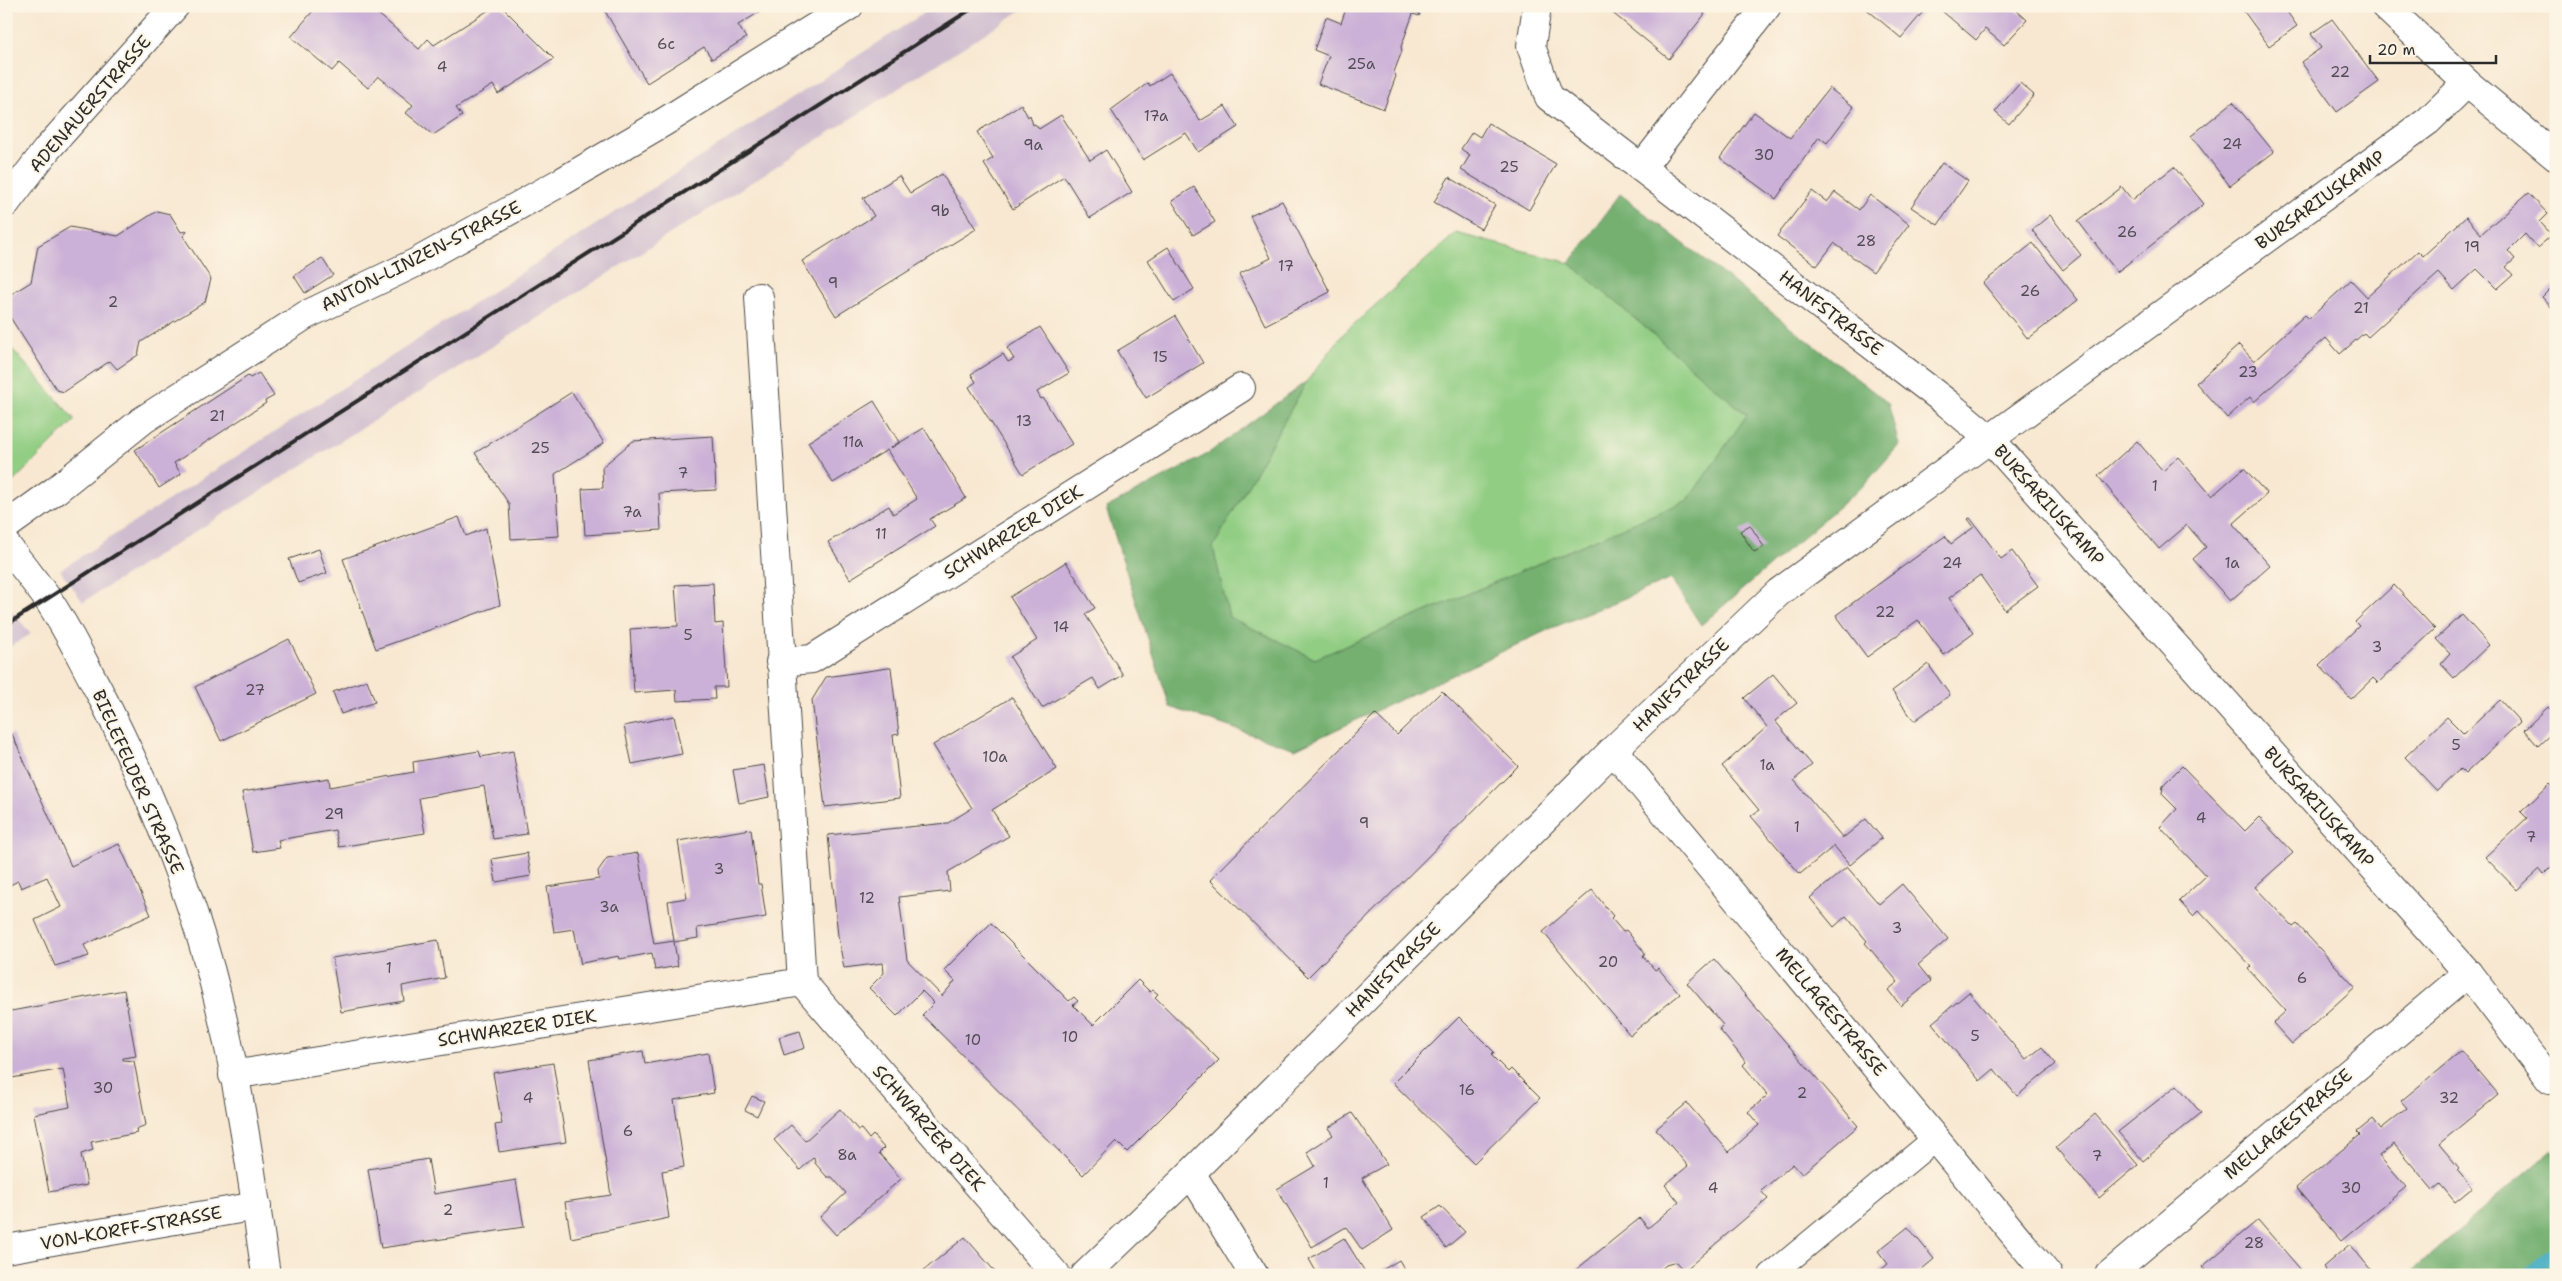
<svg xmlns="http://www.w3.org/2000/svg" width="2562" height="1281" font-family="'Shantell Sans',sans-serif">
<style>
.industrial{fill:#cfbdcf}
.green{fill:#91cd83;stroke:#5e7c57}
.forest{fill:#74b071;stroke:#506e4e}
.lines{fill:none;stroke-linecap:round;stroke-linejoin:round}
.stream{stroke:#44adc3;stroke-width:12}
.building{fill:#cbb1d7}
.service-casing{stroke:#4a4744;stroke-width:26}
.minor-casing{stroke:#4a4744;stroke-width:30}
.tertiary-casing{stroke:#4a4744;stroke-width:30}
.service{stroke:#fff;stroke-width:24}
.minor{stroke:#fff;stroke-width:28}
.tertiary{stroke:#fff;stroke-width:28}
.rail{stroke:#2b2b2b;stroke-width:4}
.labels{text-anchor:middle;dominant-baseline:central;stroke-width:4;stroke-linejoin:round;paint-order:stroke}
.number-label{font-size:15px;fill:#534c56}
.street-label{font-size:18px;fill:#2b2b2b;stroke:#fcf5e5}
</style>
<rect width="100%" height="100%" fill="#fcf5e5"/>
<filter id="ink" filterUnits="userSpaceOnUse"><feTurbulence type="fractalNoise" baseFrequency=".02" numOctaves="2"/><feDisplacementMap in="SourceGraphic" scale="10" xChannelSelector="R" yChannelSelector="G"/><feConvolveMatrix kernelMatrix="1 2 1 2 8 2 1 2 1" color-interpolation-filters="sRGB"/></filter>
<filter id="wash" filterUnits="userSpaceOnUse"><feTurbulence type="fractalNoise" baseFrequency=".0096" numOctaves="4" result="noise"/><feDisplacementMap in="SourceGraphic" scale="20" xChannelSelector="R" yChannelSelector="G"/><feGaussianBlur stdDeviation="1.12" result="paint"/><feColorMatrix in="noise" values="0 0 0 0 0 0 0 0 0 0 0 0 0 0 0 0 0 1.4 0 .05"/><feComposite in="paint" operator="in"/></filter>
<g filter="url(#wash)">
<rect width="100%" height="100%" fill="#f8e8d1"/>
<g class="industrial">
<polygon points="935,6 1028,6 527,325 83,602 60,570"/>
<polygon points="6,604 31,634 6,649"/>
</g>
<g class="green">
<polygon points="1456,233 1570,263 1747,415 1688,500 1315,659 1229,617 1213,547 1307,381 1344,333"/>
<polygon points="6,342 75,420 12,483 6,477"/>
</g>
<g class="forest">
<polygon points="1620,194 1888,403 1899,445 1865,484 1701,625 1671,579 1552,628 1295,749 1170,707 1106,508 1206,455 1307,381 1213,547 1229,617 1315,659 1688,500 1747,415 1570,263"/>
<polygon points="2552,1150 2556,1158 2556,1275 2407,1275"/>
</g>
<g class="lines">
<polyline class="stream" points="2528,1275 2556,1252"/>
</g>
<g id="blocks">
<g class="building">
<polygon points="317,6 369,6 419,49 428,39 434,45 495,6 501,6 554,59 498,94 493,85 456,108 462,116 433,135 406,113 413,105 378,76 368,88 339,63 332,71 291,37"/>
<polygon points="602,6 770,6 738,25 746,38 712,59 704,47 647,83"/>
<polygon points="1347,6 1400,6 1420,14 1419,16 1413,14 1401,47 1402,51 1394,72 1396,76 1384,109 1318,84 1329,56 1314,50 1326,17 1341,23"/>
<polygon points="1604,6 1695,6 1705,14 1669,59"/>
<polygon points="1863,6 1928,6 1901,38"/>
<polygon points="1946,6 2012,6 2027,20 2004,45 1985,29 1976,40 1942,11"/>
<polygon points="2249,6 2283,6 2297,26 2269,46 2243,10"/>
<polygon points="2332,19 2379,82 2337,112 2301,62 2321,48 2311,34"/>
<polygon points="1170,73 1200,121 1225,106 1238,127 1198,152 1186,133 1143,160 1111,110 1148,83 1150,86"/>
<polygon points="2020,83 2034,95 2009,124 1995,112"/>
<polygon points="1829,88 1854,107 1827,143 1819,137 1776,199 1720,158 1754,112 1790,138"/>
<polygon points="2233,102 2274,152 2230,186 2191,136"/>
<polygon points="1021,104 1028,117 1030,115 1033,125 1035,124 1039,129 1061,115 1090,160 1106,150 1132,192 1090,218 1064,176 1013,209 984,164 993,158 977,132"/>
<polygon points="1488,123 1556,164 1529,210 1461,170 1470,155 1461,149 1472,132 1480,137"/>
<polygon points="1942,163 1968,181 1938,225 1911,207"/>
<polygon points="2174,167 2204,204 2117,272 2078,221 2122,187 2132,200"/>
<polygon points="942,174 976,229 836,316 802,261 874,216 863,198 899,176 910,193"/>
<polygon points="1449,177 1495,205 1481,229 1434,202"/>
<polygon points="1194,187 1215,222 1193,235 1172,201"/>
<polygon points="1812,191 1827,202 1835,192 1859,210 1870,195 1909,224 1873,272 1834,243 1817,266 1777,236"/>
<polygon points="2528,193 2548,214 2540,222 2552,235 2537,248 2525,234 2508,251 2515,259 2506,267 2513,275 2497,289 2477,269 2454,290 2439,273 2368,337 2364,333 2340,354 2326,338 2254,402 2250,397 2227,418 2196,383 2239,345 2254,361 2305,315 2309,319 2351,280 2367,297 2418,251 2423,256 2466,217 2481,234"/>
<polygon points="1282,201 1330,292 1265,325 1239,274 1271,258 1250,216"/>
<polygon points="157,211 170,214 181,232 188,231 183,236 211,279 205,302 141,342 138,355 117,369 110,361 64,392 57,390 6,311 8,296 31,282 38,246 70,227 118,236"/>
<polygon points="2050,215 2081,255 2063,270 2032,230"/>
<polygon points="2033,243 2078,300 2028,339 1983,283"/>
<polygon points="1168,247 1194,289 1174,302 1148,260"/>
<polygon points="322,258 333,275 305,293 294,276"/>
<polygon points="2556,283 2556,312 2542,297"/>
<polygon points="1175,316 1203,363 1146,398 1117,351"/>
<polygon points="1040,327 1069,373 1037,392 1041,399 1043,398 1072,444 1023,474 969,387 976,382 971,374 1003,354 1008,362 1014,359 1007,348"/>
<polygon points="259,373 274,396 265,401 266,403 174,463 181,474 159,488 135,450 248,376 250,378"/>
<polygon points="572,392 604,443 555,474 559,536 511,539 509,504 475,453"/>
<polygon points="874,401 899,442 891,448 924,428 966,498 930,519 935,526 850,579 828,542 889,506 893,514 917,499 887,450 833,483 808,442"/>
<polygon points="713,436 716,490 659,493 661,530 585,535 582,489 603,488 602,467 633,441"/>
<polygon points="2137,441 2163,471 2178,457 2212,496 2244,468 2267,494 2233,524 2270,566 2230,601 2193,559 2206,547 2187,525 2159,549 2098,476"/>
<polygon points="459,517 466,536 486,528 500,605 376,649 343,559"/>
<polygon points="1970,518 2001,559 2012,551 2038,586 2005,610 1980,575 1949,598 1974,633 1944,655 1918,620 1867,657 1836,615 1945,536 1951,544 1974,527 1968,519"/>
<polygon points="1750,525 1764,547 1754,552 1740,531"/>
<polygon points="319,549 327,573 298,583 289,559"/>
<polygon points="1066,562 1095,608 1085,614 1123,675 1100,689 1093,678 1042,708 1010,657 1037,640 1010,597"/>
<polygon points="713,583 715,624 723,623 727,687 714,687 715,699 677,701 676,690 634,693 630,629 678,626 675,585"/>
<polygon points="2394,585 2435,629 2378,683 2373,678 2351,699 2319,665 2356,629 2359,626 2355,622"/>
<polygon points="2462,615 2489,645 2454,678 2441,664 2450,654 2436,639"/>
<polygon points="289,639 316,694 221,741 195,687"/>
<polygon points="1928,664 1950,695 1914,721 1892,691"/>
<polygon points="888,668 891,668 899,734 893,735 900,798 825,807 812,700 826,677"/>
<polygon points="1773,674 1797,703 1775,721 1812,765 1794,780 1843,838 1866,819 1882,838 1850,865 1834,846 1800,874 1751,816 1759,810 1722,766 1767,727 1744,698"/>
<polygon points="367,680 375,702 341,714 333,692"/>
<polygon points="1442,691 1518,766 1308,977 1210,880 1375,714 1397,735"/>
<polygon points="1012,697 1057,769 992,810 1009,836 948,872 950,891 899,897 907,960 942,996 955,981 944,970 991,923 1069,1001 1074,997 1078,1001 1073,1005 1093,1025 1138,980 1150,992 1153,990 1158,994 1155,997 1219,1060 1127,1152 1116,1141 1083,1175 922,1015 934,1003 922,991 897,1016 869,988 884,973 883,963 844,968 838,936 828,835 948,823 972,808 933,745"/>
<polygon points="2500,700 2520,722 2465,774 2460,769 2437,791 2405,757 2447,717 2464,734"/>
<polygon points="2548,707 2556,715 2556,729 2538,746 2524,730"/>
<polygon points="674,716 682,754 632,764 624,726"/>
<polygon points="12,734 71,866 119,844 151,915 84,945 89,956 55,966 35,920 61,907 47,877 21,888 18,881 6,887 6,737"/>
<polygon points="479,751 481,757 513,751 527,834 493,839 484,786 419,798 425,833 339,847 335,830 278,840 280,848 253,852 242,792 329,778 330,787 414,772 413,762"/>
<polygon points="764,765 769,797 739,803 733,770"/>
<polygon points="2182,766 2245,831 2259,817 2293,853 2255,887 2293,927 2297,924 2355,987 2292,1044 2273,1023 2286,1011 2248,969 2251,966 2199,910 2193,916 2179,901 2206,876 2160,827 2177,809 2162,794 2163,785"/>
<polygon points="2550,784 2556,790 2556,862 2544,874 2540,869 2517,890 2485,857 2527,818 2521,812"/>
<polygon points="751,829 758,884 761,884 766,917 697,928 698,938 674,942 678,966 655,970 652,953 620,959 619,956 582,963 581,965 574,929 554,932 547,887 599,879 598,871 607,858 638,853 654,944 674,941 668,901 687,898 678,841"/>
<polygon points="527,853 531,876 496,882 492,859"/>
<polygon points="1847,867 1879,904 1902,884 1948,939 1918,965 1931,981 1901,1006 1888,990 1898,982 1865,943 1867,941 1846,916 1834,927 1810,898"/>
<polygon points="1592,890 1613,916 1611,918 1623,932 1626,930 1645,953 1643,956 1655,970 1658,968 1680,994 1630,1035 1543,932"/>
<polygon points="438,940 445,978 402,986 404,1001 341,1012 332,958"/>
<polygon points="1714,959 1858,1126 1802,1174 1793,1164 1761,1191 1768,1199 1684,1271 1676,1262 1666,1265 1655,1275 1573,1275 1572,1273 1640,1218 1648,1228 1679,1202 1665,1185 1688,1166 1656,1129 1687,1103 1729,1152 1759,1125 1748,1112 1768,1095 1743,1065 1746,1062 1719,1029 1723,1025 1687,983"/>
<polygon points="124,990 136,1056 123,1058 123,1060 134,1061 146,1125 136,1129 137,1133 91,1142 93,1150 81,1154 87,1185 49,1192 34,1114 70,1107 63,1069 6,1079 6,1012"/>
<polygon points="1969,992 2026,1060 2042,1047 2056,1064 2017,1096 1994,1069 1980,1081 1932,1023"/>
<polygon points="1459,1017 1494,1052 1491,1055 1508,1072 1511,1069 1540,1098 1474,1163 1393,1083"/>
<polygon points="800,1031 805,1048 784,1055 779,1037"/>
<polygon points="643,1051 645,1064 708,1053 714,1093 674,1100 684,1167 662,1171 669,1218 571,1238 565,1202 611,1195 589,1060"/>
<polygon points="2461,1051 2498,1095 2439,1144 2459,1168 2457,1170 2472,1188 2455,1202 2440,1184 2433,1190 2394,1144 2379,1156 2406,1187 2341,1241 2296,1188 2360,1135 2357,1132 2373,1119 2381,1129 2407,1108 2401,1101"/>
<polygon points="553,1063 566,1142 499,1152 495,1125 502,1124 493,1073"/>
<polygon points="2177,1085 2201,1113 2143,1161 2118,1132"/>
<polygon points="752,1096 764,1101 757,1116 745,1110"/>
<polygon points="840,1109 858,1130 861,1129 869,1139 873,1135 884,1148 879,1153 901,1179 836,1235 820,1217 846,1193 832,1177 827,1177 815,1163 814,1157 800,1170 774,1140 791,1125 805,1141"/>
<polygon points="1352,1113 1387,1164 1362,1178 1393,1230 1362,1250 1346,1227 1312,1247 1277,1189 1315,1166 1307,1152 1333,1135 1328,1128"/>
<polygon points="2095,1114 2138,1165 2099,1198 2056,1148"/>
<polygon points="428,1159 434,1194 516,1180 524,1227 381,1248 368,1169"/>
<polygon points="1440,1206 1465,1232 1446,1248 1424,1217"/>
<polygon points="2258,1220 2301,1270 2295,1275 2209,1275 2202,1267"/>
<polygon points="1908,1227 1934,1259 1915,1275 1875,1275 1888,1264 1878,1251"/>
<polygon points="965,1237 998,1275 927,1275 923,1271"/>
<polygon points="1344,1238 1367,1275 1318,1275 1309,1259"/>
<polygon points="2350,1244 2375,1275 2330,1275 2323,1267"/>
<polygon points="1399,1260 1408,1275 1374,1275"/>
</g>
</g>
</g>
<g filter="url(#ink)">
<use href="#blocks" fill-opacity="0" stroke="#4a4744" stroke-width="1"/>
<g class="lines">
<defs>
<polyline id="service" points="1771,1275 1935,1139"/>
<g id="minor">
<polyline points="1537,6 1531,46 1549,97 1947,403 1991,440 2468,973 2550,1080 2556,1078"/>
<polyline points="2385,6 2467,83 2556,157"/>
<polyline points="1642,167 1767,6"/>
<polyline points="6,203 48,148 175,6"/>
<polyline points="759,297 802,982 1056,1275"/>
<polyline points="6,526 56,490 143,420 306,315 415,263 563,181 664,122 849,6"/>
<polyline points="780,662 812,659 1241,388"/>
<polyline points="1613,750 2048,1275"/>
<polyline points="233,1075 802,982"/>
<polyline points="1191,1173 1254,1275"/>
<polyline points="6,1249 257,1206"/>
<polyline points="1085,1275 1191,1173 1613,750 1779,592 2428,121 2467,83"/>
<polyline points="2109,1275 2468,973"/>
</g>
<path id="tertiary" d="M6 545C20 562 34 580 47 598 67 627 82 660 99 691 149 789 192 892 218 999 240 1089 253 1183 266 1275"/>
</defs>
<use href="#service" class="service-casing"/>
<use href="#minor" class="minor-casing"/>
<use href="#tertiary" class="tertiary-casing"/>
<use href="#service" class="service"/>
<use href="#minor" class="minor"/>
<use href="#tertiary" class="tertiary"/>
<polyline class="rail" points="6,625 976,6"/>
</g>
</g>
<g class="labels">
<g class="number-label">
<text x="666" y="44">6c</text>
<text x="1361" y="64">25a</text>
<text x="442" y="67">4</text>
<text x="2340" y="72">22</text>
<text x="1156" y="116">17a</text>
<text x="2232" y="144">24</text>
<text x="1033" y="145">9a</text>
<text x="1764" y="155">30</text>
<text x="1509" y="167">25</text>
<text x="940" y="211">9b</text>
<text x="2127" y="232">26</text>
<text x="1866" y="241">28</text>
<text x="2472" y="247">19</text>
<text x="1286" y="266">17</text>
<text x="833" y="283">9</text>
<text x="2030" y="291">26</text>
<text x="113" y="302">2</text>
<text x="2361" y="308">21</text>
<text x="1160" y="357">15</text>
<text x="2248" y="372">23</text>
<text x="217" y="416">21</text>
<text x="1024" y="421">13</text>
<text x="853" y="442">11a</text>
<text x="540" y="448">25</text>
<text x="683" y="473">7</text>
<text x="2155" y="486">1</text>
<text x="632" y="512">7a</text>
<text x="881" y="534">11</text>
<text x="1952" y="563">24</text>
<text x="2232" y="563">1a</text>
<text x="1885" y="612">22</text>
<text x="1061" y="627">14</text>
<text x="688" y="635">5</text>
<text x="2377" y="647">3</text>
<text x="255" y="690">27</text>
<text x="2456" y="745">5</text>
<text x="995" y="757">10a</text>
<text x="1767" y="765">1a</text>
<text x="334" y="814">29</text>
<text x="2201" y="818">4</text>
<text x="1364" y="823">9</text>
<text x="1797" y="827">1</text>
<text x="2531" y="837">7</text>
<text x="719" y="869">3</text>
<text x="867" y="898">12</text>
<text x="609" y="907">3a</text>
<text x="1897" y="928">3</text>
<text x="1608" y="962">20</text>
<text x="389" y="968">1</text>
<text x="2302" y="978">6</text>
<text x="1975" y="1036">5</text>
<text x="1070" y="1037">10</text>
<text x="973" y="1040">10</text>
<text x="103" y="1088">30</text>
<text x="1467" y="1090">16</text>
<text x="1802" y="1093">2</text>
<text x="528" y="1098">4</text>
<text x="2449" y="1098">32</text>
<text x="628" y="1131">6</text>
<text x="847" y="1155">8a</text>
<text x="2097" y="1156">7</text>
<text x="1326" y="1183">1</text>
<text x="1713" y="1188">4</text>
<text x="2351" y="1188">30</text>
<text x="448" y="1210">2</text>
<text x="2254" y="1243">28</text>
</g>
<g class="street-label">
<text transform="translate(90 104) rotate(-49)">ADENAUERSTRASSE</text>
<text transform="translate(2320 200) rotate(-36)">BURSARIUSKAMP</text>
<text transform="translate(421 256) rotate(-27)">ANTON-LINZEN-STRASSE</text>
<text transform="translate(1831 313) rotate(38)">HANFSTRASSE</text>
<text transform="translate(2049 505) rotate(48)">BURSARIUSKAMP</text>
<text transform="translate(1013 532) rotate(-32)">SCHWARZER DIEK</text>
<text transform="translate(1681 685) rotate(-44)">HANFSTRASSE</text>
<text transform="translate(138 782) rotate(66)">BIELEFELDER STRASSE</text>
<text transform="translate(2319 807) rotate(48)">BURSARIUSKAMP</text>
<text transform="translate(1393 970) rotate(-45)">HANFSTRASSE</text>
<text transform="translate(1831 1012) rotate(50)">MELLAGESTRASSE</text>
<text transform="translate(517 1028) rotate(-9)">SCHWARZER DIEK</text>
<text transform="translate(2288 1124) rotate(-40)">MELLAGESTRASSE</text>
<text transform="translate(929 1128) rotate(49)">SCHWARZER DIEK</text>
<text transform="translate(131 1228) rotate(-10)">VON-KORFF-STRASSE</text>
</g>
</g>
<rect width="2562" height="1281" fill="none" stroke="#fcf5e5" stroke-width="25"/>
<path d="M2370 55v8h126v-8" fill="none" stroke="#2b2b2b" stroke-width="2.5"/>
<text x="2377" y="55" font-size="15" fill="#2b2b2b" stroke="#fcf5e5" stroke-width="4" paint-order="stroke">20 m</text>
</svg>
